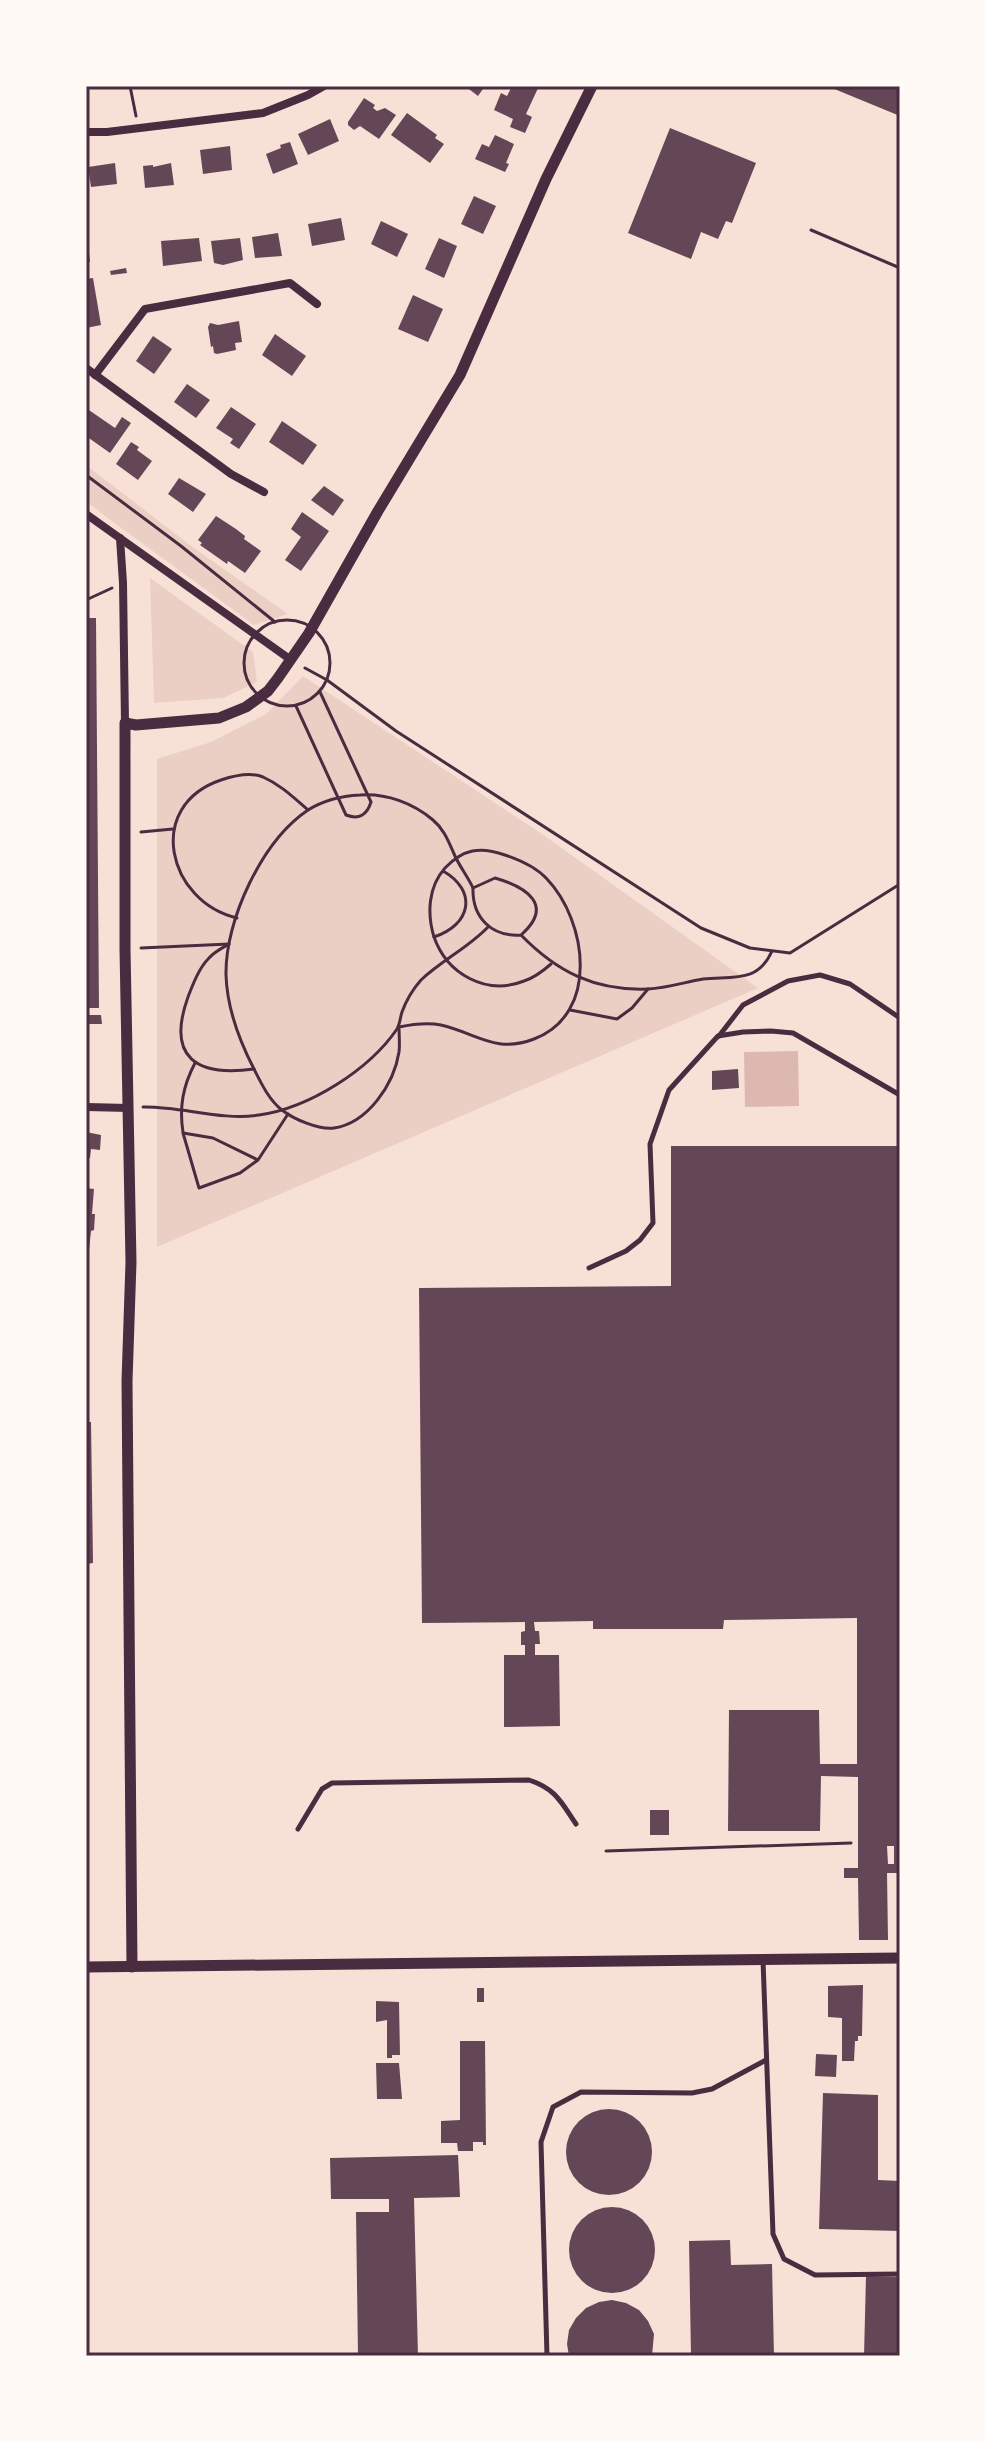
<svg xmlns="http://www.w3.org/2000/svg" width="986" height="2442" font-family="Poppins,sans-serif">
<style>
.green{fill:#ebcfc5}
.water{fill:#dcb8b0}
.building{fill:#644757;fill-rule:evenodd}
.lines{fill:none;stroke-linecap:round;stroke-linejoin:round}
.path{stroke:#4a2c40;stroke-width:3}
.service{stroke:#4a2c40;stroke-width:5}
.minor{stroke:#4a2c40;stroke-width:8}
.tertiary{stroke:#4a2c40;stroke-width:11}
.neatline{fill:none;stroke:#4a2c40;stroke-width:3}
</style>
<rect width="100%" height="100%" fill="#f7e1d7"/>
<g class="green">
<polygon points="86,465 194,548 288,614 254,625 109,519 86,501"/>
<polygon points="150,578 253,652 257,682 223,698 154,703"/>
<polygon points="303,676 542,834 758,988 157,1247 157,759 211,742 266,714"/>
</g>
<polygon class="water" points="798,1051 799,1106 745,1107 744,1052"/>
<g class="building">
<polygon points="465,86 485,86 478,96"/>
<polygon points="512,86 539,86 526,114 532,117 525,133 510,127 513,119 494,110 501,93 507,96"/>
<polygon points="827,86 900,86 900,116"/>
<polygon points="364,98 375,105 373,108 377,111 385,108 396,115 379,139 360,126 354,130 348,125 348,122"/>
<polygon points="407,113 437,135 435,138 444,144 430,163 391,135"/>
<polygon points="330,119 339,141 308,155 298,134"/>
<polygon points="670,128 756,163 732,223 726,221 718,239 701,232 691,259 628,233"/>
<polygon points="495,135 514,144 506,163 509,164 505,172 475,159 482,144 489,147"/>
<polygon points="290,142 298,164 273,174 266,154 281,148 280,145"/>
<polygon points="230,146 232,170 203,174 200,150"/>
<polygon points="115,163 117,184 91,187 88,167"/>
<polygon points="171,163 174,185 145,188 143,166 153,165 153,167"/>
<polygon points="474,196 496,206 483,234 461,224"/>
<polygon points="341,218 345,240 312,246 308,224"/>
<polygon points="381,221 408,234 397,257 371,244"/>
<polygon points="278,233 282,256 255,258 252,237"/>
<polygon points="199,238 202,261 163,266 161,241"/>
<polygon points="240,238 243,260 223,265 214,263 211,241"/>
<polygon points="439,238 457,246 444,278 425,269"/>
<polygon points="86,242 88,242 90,262 86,262"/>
<polygon points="126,268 127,273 111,275 110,271"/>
<polygon points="93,278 101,325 86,328 86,279"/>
<polygon points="413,295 443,309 428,342 398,329"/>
<polygon points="239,321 242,342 235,343 236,350 217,354 214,353 213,346 211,347 208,327 210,323 218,325"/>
<polygon points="275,334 306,356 292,376 262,355"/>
<polygon points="153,336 172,349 154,374 136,361"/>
<polygon points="187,384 210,400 196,418 174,402"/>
<polygon points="231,407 256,424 239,449 230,443 233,439 216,428"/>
<polygon points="86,408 115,428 122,417 131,423 110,453 86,436"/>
<polygon points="282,421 317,445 303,465 269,442"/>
<polygon points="131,442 139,447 137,450 152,461 138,480 116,464"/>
<polygon points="179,478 206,494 193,512 168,494"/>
<polygon points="324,486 344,500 333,516 311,500"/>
<polygon points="302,512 329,531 301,571 285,560 301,537 291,529"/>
<polygon points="216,516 236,529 245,536 244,539 261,551 245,573 228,561 227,564 200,545 202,543 198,540"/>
<polygon points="86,618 96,618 99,1008 86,1008"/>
<polygon points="87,1015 101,1015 102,1024 87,1024"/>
<rect x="86" y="1037" width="3" height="25"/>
<polygon points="738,1069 739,1088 712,1090 712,1071"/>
<polygon points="86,1132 101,1135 100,1150 91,1149 90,1158 86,1158"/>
<path d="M671 1146H900V1873H887L888 1940H859L858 1878H844V1868H858V1777L821 1776 820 1831H728L729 1710H819L820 1764H857V1618L724 1620 723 1629H593V1621L534 1622 535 1631H539L540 1644H535V1655H559L560 1726 504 1727V1655H525V1645H521V1632L525 1631V1622L422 1623 419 1288 671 1286ZM887 1846H894V1864H888Z"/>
<polygon points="86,1188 94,1189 92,1214 95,1214 94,1230 91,1231 88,1259 86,1258"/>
<polygon points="86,1422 91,1422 93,1563 86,1564"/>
<rect x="650" y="1810" width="19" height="25"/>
<polygon points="863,1985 862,2036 858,2036 858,2041 855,2041 854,2061 842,2061 842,2018 828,2017 828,1986"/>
<rect x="477" y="1988" width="7" height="14"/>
<polygon points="376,2001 399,2002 400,2055 392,2055 392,2058 387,2058 387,2020 376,2022"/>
<polygon points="460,2041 485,2041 486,2145 483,2145 483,2142 473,2142 473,2151 458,2151 457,2143 441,2143 441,2121 460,2120"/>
<polygon points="816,2054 837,2055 836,2077 815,2076"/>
<polygon points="376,2063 399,2063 402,2099 377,2099"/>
<polygon points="823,2093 878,2095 878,2180 900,2181 900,2231 819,2229"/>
<circle cx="609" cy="2152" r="43"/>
<polygon points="458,2155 460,2197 414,2198 418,2356 358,2356 356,2212 389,2212 389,2199 331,2199 330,2158"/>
<circle cx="612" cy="2250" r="43"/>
<polygon points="730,2240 731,2265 772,2264 774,2356 691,2356 689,2241"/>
<polygon points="866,2276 900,2277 900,2356 864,2356"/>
<polygon points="612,2300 626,2303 639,2310 648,2321 654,2334 652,2356 569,2356 567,2344 569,2330 576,2318 586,2308 599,2302"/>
</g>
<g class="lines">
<g class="path">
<polyline points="130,86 136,116"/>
<polyline points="811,230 900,268"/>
<polyline points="86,475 181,546 275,622"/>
<polyline points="86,600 112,588"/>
<circle cx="287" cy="663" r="43"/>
<polyline points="305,668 327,680 396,731 701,928 750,948 790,953 900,884"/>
<path d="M296 706 346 815C359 820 367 815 371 802L320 692"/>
<polyline points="141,832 173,829"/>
<path d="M237 918C168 902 144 806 221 780 233 776 251 772 263 777 281 785 294 798 308 810"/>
<path d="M521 935C555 905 526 887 495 878L473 888C472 918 492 937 521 935 557 972 595 991 648 989 667 988 685 982 703 979 733 976 758 983 772 951"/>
<path d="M434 937C447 974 486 996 524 981 534 978 543 971 551 964"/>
<path d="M229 944C222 948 214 952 209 958 199 968 193 984 188 997 166 1058 197 1077 254 1069 239 1040 227 1008 226 975 225 920 262 841 308 810 324 800 341 796 360 795 386 793 413 803 433 820 445 830 449 843 455 856 460 867 468 877 473 888"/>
<polyline points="141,948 229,944"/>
<polyline points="570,1010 617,1019 632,1008 648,989"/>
<path d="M254 1069C261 1083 269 1100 282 1110 293 1119 319 1130 334 1128 368 1123 394 1084 399 1052 400 1044 399 1035 399 1027 413 1024 427 1022 441 1025 476 1033 496 1054 534 1039 600 1014 587 921 547 879 536 867 520 860 505 855 480 846 463 849 445 868 428 887 427 914 434 937 471 925 478 891 443 871"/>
<path d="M143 1107C181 1106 221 1121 259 1115 309 1108 369 1070 397 1029 400 1024 400 1018 402 1012 406 1001 413 989 421 980 442 960 468 948 488 927"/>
<path d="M183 1132C179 1107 183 1086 195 1063"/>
<polyline points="258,1160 213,1138 183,1133 199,1188 240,1173 258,1160 288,1114"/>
<polyline points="606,1851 851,1843"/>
</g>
<g class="service">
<polyline points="719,1036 743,1005 788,981 820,975 850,984 900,1018"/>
<polyline points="589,1268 626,1251 640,1240 653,1223 650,1144 669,1090 718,1036 743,1032 771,1031 793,1033 900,1095"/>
<path d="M298 1829 322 1789 332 1783 529 1780C556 1789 561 1802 576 1824"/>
<polyline points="763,1960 773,2234 784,2259 815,2275 900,2274"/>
<polyline points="547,2356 541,2142 553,2107 581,2092 692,2093 712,2089 766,2060"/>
</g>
<g class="minor">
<polyline points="86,132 107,132 263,113 308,95 324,86"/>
<polyline points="86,368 231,474 264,492"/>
<polyline points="95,375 145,309 290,283 317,304"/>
<polyline points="86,514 291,660"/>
<polyline points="120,538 123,583 125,723"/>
<polyline points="86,1107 129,1108"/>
</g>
<g class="tertiary">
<polyline points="86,1967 900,1958"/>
<polyline points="132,1967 127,1381 131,1262 125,949 125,723 136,725 219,718 246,707 268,691 278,678 309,633 378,511 460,375 546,179 592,86"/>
</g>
</g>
<rect width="986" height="2442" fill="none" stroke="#fffaf5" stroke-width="176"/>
<rect x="88" y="88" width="810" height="2266" class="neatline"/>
</svg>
